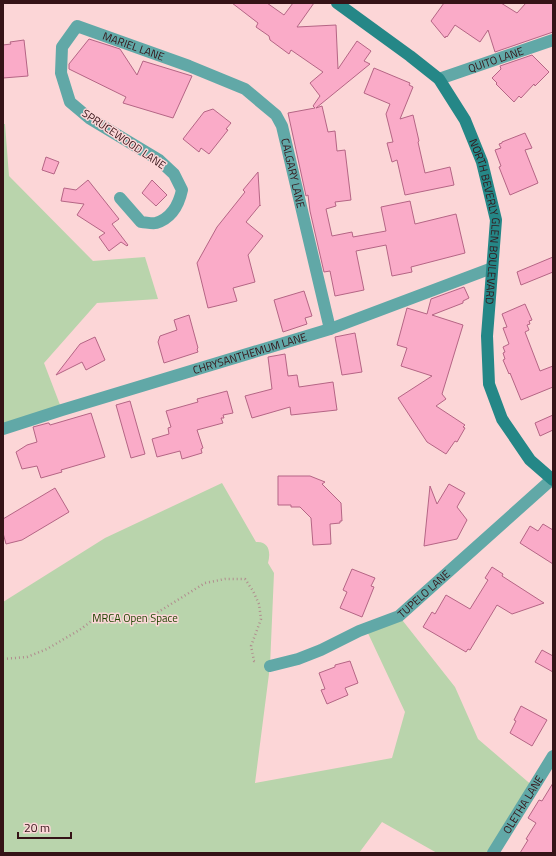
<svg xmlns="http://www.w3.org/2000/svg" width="556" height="856" font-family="'Titillium Web',sans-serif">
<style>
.green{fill:#b9d4ac}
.building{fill:#faabc8;stroke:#b56585}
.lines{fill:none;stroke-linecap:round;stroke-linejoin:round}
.path{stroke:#b08c8e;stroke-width:2.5;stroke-dasharray:1 3;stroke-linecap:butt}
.street{stroke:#61a8a7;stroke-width:12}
.secondary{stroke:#258787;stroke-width:12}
.labels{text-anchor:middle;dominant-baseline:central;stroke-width:3;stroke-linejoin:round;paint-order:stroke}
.street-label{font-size:11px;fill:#351317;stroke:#fcd6d7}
.park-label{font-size:11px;fill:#1e4400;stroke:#fcd6d7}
</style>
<rect width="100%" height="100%" fill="#fcd6d7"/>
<g class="green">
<polygon points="3,124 5,124 9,176 93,261 145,257 158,299 97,303 44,363 62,410 3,429"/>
<path d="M222 483 256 542C269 541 271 552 268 563L274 573 270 666 255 783 392 758 405 712 366 629 399 616 455 687 478 739 534 787 493 853H437L382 822 359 853H3V602L105 538Z"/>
</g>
<g class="building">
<polygon points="232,3 267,3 284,15 293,3 314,3 297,27 336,25 338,69 357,41 371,51 364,61 370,64 316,108 322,106 328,132 335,131 337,151 345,150 351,200 335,202 336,206 326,209 332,236 352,232 353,237 386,231 381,207 410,201 415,224 456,214 465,253 411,267 412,272 392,276 386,245 356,251 364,290 335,296 330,271 324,272 310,211 308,195 306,196 288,113 315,108 313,106 320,96 310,83 323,72 291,50 289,54 270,40 269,36 256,27 258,23"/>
<polygon points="444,3 501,3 517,13 526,3 553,3 553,32 495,52 488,30 480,42 455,25 447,37 446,36 445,38 431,21"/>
<polygon points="89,39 120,49 137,75 143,61 192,76 173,118 123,103 126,97 69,69 69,64"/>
<polygon points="24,40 28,76 3,78 3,45 11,44 10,42"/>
<polygon points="532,55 549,72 535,86 534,84 521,98 519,96 514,102 496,84 497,83 492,78 501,69 500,66"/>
<polygon points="374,68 410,83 409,85 413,87 400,119 413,115 419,141 418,142 425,173 450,167 454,185 405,195 397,160 392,162 387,143 393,142 386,114 390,104 364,93"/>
<polygon points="213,109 231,123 226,129 228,130 209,154 201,148 199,152 183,139 204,112"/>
<polygon points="525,133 532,148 525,150 538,183 510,195 499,167 501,166 495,150 501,148 499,144 502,143 502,142"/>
<polygon points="46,157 59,162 54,174 42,170"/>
<polygon points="258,172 260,206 260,205 246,222 263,236 248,255 255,282 233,288 237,301 208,308 197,263 217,227 245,192 243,190"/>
<polygon points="88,180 119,219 112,224 128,245 127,246 121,242 109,251 99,237 105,233 77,215 84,204 61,201 64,188 76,190"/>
<polygon points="152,180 167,195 156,206 142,193"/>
<polygon points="553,257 553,272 521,285 517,272"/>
<polygon points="464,287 469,298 463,301 463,303 432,315 463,325 442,394 446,399 436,406 465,425 463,427 465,428 457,442 455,441 446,454 427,442 398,398 432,376 401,366 407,348 397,345 407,308 427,314 431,299"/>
<polygon points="304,291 312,316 305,318 307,324 283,332 274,300"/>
<polygon points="525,304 532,320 529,321 530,324 527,325 529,330 525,332 540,371 553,366 553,387 521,400 510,373 509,374 503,360 505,359 503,353 505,352 503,347 509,344 503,328 507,327 502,314"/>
<polygon points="189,315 198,348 197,349 198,352 164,363 158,342 160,336 177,330 174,320"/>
<polygon points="355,333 362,372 342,375 335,337"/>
<polygon points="95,337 105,360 86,370 82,362 56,375 80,344"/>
<polygon points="285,354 288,376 297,375 299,387 333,382 337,410 291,415 290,407 252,418 245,396 272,389 268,357"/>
<polygon points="227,391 233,413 223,415 224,418 221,418 223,423 197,430 203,448 201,449 202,453 182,459 180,451 157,457 152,439 169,434 168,428 171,427 166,411 198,402 197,399"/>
<polygon points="130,401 145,454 131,458 116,405"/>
<polygon points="91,413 105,457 61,470 62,472 41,478 37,466 22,469 16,452 27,445 37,442 33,427 48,423 49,423 50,425"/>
<polygon points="553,415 553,430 540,436 535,423"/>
<polygon points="278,476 310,476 325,482 322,484 341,503 342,521 340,521 340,523 330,524 331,544 313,545 311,518 300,507 291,507 291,505 278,505"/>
<polygon points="449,484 465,493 457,507 467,520 457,539 424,546 430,486 437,504"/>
<polygon points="55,488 69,512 22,540 6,544 3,533 3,519"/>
<polygon points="543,524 553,530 553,564 520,543 530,526 538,531"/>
<polygon points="492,567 503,574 502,576 544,603 512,614 497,605 470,650 468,649 466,652 423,627 432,612 435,614 446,595 470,609 488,580 485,578"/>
<polygon points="352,569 375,578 371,586 374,587 362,617 340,608 347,592 343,590"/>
<polygon points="542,650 553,656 553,672 535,662"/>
<polygon points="350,661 358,683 345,688 348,695 327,704 321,690 325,689 319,673 335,667 335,665"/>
<polygon points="521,706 547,720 532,746 510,733 516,721 514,720"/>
<polygon points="553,783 553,853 520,853 528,840 526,839 536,823 528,818 539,800 542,801"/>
</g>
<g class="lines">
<polyline class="path" points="3,659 27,657 47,649 81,629 94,619 108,618 136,623 147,619 205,583 225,579 245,579 253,591 259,604 261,619 251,646 254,661 257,662"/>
<g class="street">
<path id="s1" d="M439 79 553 40"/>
<path id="s2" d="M120 198 141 222C145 222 152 224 156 223 172 218 179 204 182 190L174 174 159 160 89 118 70 102 61 73 62 47 77 26 189 66 245 89 276 115 282 126 330 329"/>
<path id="s3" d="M3 429 62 410 330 329 492 268"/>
<path id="s4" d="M270 666 298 659 321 650 359 631 399 616 551 480"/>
<path id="s5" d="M493 853 553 756"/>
</g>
<path class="secondary" id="s6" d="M337 3 410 56 439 79 465 120 482 162 496 220 487 336 489 384 502 419 530 460 553 480"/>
</g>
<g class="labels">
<g class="street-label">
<text stroke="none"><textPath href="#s2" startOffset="378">MARIEL LANE</textPath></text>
<text stroke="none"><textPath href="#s1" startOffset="60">QUITO LANE</textPath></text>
<text transform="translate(124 139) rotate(34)">SPRUCEWOOD LANE</text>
<text stroke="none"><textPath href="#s2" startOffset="599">CALGARY LANE</textPath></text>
<text stroke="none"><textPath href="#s6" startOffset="281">NORTH BEVERLY GLEN BOULEVARD</textPath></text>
<text stroke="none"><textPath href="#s3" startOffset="258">CHRYSANTHEMUM LANE</textPath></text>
<text stroke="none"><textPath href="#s4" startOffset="172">TUPELO LANE</textPath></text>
<text stroke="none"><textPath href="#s5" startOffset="57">OLETHA LANE</textPath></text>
</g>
<g class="park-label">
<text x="135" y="618">MRCA Open Space</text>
</g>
</g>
<rect width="556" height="856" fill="none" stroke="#351317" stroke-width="8"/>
<path d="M18 832v6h53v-6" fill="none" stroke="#351317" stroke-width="2"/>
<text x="24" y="832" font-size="12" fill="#351317" stroke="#fcd6d7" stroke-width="3" paint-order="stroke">20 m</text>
</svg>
